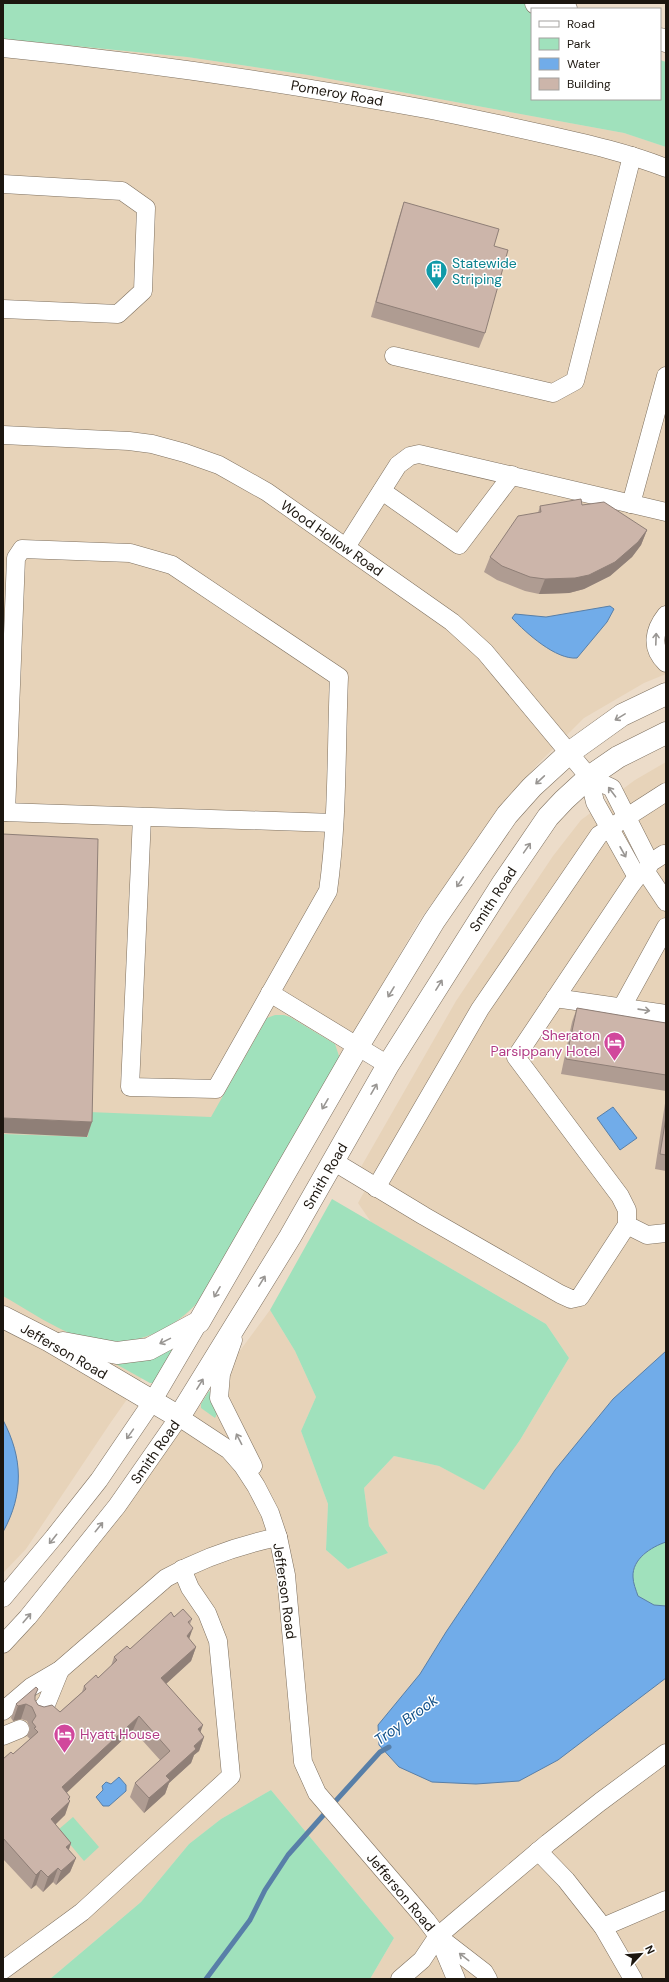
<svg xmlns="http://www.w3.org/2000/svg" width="669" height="1982" font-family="'DM Sans',sans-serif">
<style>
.built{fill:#e7d3b9}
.green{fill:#a0e1bc}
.water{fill:#71ace9;stroke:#587fa8}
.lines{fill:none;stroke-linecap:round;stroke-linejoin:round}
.stream{stroke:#587fa8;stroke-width:5}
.minor-casing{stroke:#7e705f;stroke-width:19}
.major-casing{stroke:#7e705f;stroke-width:23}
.highway-casing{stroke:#7e705f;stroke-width:23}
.minor{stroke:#fff;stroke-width:18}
.major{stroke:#fff;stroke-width:22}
.highway{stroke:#fff;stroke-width:22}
.wall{fill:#af9c92}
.shaded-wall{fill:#8f7f77}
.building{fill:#ccb5aa;stroke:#8f7f77}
.oneway{stroke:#999693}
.labels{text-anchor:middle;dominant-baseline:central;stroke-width:3;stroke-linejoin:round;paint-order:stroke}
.street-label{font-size:14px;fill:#1c160f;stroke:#fff}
.culture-label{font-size:14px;fill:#0d838f;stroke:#fff;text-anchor:start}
.hotel-label{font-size:14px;fill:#b23c85;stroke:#fff;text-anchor:end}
.water-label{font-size:15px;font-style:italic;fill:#0f4e86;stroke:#fff}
</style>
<rect width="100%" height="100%" fill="#ecdcc9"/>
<g class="built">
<polygon points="3,39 187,57 308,75 624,133 666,147 666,674 644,683 584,718 537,765 494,818 419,921 197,1303 187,1314 111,1422 26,1549 3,1573"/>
<polygon points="666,762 666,1979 370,1979 394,1938 271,1790 221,1819 189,1844 141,1902 50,1979 3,1979 3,1652 171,1444 270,1310 295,1351 316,1397 301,1431 328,1504 326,1550 348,1569 388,1553 369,1526 364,1488 394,1456 439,1466 484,1489 520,1440 569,1358 546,1324 371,1222 358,1203 374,1174 361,1167 456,1001 553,856 581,820 635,780"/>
</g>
<g class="green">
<polygon points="3,3 525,4 536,9 532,9 532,99 660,99 660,60 666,62 666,147 624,133 308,75 187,57 3,39"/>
<path d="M275 1015H284L290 1017 335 1044 339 1056 338 1064 197 1303C164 1339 113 1354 67 1332 45 1322 24 1308 3 1296V1134L88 1137 89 1112 211 1117 267 1018Z"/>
<polygon points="332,1199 546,1324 569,1358 520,1440 484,1490 439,1466 394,1456 364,1488 369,1526 388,1553 348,1569 326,1550 328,1504 301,1431 316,1397 295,1351 270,1310"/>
<polygon points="171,1348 173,1350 154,1383 150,1383 114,1363"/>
<polygon points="209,1391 211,1392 217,1414 215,1418 201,1408 201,1404"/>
<path d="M666 1542V1606L654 1605 638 1596C636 1590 633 1583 633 1577 632 1559 651 1547 666 1542Z"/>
<polygon points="271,1790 394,1938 370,1979 50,1979 141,1902 189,1844 221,1819"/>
<polygon points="73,1817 99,1847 84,1861 58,1830"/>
</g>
<g class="water">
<path d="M610 606 614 609 607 622 577 658C556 660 526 633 512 618L515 614 546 617Z"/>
<polygon points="613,1107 637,1138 620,1150 597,1118"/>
<path d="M666 1351V1542C651 1547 632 1559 633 1577 633 1583 636 1590 638 1596L654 1605 666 1606V1678L558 1760 519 1781 476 1784 432 1782 399 1767 379 1745 378 1725 420 1674 446 1632 555 1470 613 1399Z"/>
<path d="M3 1420C23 1458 24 1494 3 1532Z"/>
<polygon points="119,1777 126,1785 126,1791 109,1806 103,1806 96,1797 103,1790 102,1786 106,1782 111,1784"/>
</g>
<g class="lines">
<g class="stream">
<polyline points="332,1805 380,1752 389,1747"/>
<polyline points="206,1979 250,1920 265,1890 288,1855 327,1811"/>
</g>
<defs>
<g id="minor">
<path d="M3 48C145 62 285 83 426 109 467 117 508 126 548 135 588 144 628 153 666 168"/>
<polyline points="3,184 122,191 146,208 143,291 118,314 3,309"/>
<polyline points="394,356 553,393 575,381 632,156"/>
<polyline points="3,435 129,441 152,444 185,453 219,465 267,492 452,622 485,652 589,777 612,788 650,863"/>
<polyline points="382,491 459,545 512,475"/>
<polyline points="631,504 666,376"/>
<polyline points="346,547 398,465 410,456 419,454 666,512"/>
<path d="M666 615C654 630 650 648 666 663"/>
<polyline points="589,777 595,802 637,877"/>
<polyline points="3,812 334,823"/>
<path d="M6 812 16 558 22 549 130 553 172 565 339 677C336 748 338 820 328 891L216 1089 130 1087 142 817"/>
<polyline points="646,872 666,902"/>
<polyline points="270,993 388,1065"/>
<polyline points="555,998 666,1014"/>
<polyline points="622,1007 666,927"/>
<polyline points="333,1161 424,1216 560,1294 571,1299 580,1297 627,1225 627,1210 620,1196 516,1057 631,885 637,877 646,872 650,863 664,854"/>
<polyline points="376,1188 480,1009 599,835 666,792"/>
<polyline points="627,1225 647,1235 666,1233"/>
<polyline points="233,1340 221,1374 219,1398 253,1466"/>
<polyline points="3,1598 54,1537 99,1480 152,1402 199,1322"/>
<polyline points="3,1644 28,1617 117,1506 179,1417 229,1450 243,1466 256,1486 270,1513 278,1537 286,1575 303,1762 317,1793 426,1920 438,1936 456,1979"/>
<path d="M3 1711 31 1687 60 1670 166 1578C200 1559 240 1545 278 1537"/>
<polyline points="40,1711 47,1702 60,1670"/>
<polyline points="3,1736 20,1729"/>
<polyline points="538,1851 566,1880 603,1927 633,1979"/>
<polyline points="603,1927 666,1900"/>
<polyline points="440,1938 484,1972 488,1979"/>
<polyline points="3,1970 82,1912 231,1776 218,1641 207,1613 190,1588 182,1569"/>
<polyline points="400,1979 422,1960 438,1936 458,1919 548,1843 600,1802 666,1753"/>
</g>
<g id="major">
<polyline points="3,1317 50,1341 179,1417 290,1237 388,1065 503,883 548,817 564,800 589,777 618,757 666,733"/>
<polyline points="63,1343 117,1353 149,1349 199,1322 361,1041 434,921 507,815 532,787 569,753 622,715 666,694"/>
</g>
<g id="highway">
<polyline points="536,3 566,9"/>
<polyline points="660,39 666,41"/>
</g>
</defs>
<use href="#minor" class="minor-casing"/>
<use href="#major" class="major-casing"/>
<use href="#highway" class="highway-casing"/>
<use href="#minor" class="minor"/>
<use href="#major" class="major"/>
<use href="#highway" class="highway"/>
</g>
<g class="wall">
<polygon points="404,202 494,246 485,333 479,348 371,317 399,217"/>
<polygon points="582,505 647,530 641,545 632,557 610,576 584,589 569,593 539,594 525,591 497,580 484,572 490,557 538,513 540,506"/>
<polygon points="577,1008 666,1023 666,1091 561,1074 572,1022"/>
<polygon points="666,1097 666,1171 655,1169"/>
<polygon points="174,1617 192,1619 190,1624 189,1639 196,1647 191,1661 166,1684 200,1732 204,1737 199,1751 194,1755 191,1763 169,1783 165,1794 144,1813 130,1797 135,1783 160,1760 133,1730 67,1792 69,1800 65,1815 55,1824 71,1843 69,1850 76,1858 70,1872 56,1885 53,1882 43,1892 36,1885 31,1889 3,1859 3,1759 13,1754 30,1739 27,1736 30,1729 27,1721 21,1719 13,1721 11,1718 16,1704 38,1689 35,1697 35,1700 38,1705 44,1707 60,1712 82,1692 84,1686 98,1678 111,1666 114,1657 130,1649"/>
</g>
<g class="shaded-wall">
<polygon points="647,530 641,545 632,557 610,576 584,589 569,593 539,594 545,579"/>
<polygon points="3,1118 92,1122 87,1137 3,1133"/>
<polygon points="193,1628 188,1642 187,1636"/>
<polygon points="196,1647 191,1661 156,1693 161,1678"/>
<polygon points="26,1704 21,1719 13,1721 18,1706"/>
<polygon points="139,1716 133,1730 57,1802 62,1787"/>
<polygon points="203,1725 198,1739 198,1729"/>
<polygon points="204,1737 199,1751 194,1755 191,1763 169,1783 165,1794 144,1813 149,1798 166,1776 194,1746"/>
<polygon points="70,1797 68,1803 70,1801 65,1815 46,1834 51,1819"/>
<polygon points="71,1843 66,1857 66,1847"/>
<polygon points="76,1858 70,1872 56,1885 61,1871"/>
<polygon points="58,1868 53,1882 43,1892 48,1877"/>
<polygon points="41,1870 36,1885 31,1889 36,1875"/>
</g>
<g class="building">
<polygon points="404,202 499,229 494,246 508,250 485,333 376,302"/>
<polygon points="581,499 582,505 604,502 647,530 638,542 615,562 589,575 575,578 545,579 530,577 502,566 490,557 518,516 541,512 540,506"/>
<polygon points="3,834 98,839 92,1122 3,1118"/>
<polygon points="577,1008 666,1023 666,1075 566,1059"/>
<polygon points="666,1117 666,1155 660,1154"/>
<polygon points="183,1609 192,1619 188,1622 193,1628 187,1636 196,1647 161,1678 203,1725 198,1729 204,1737 194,1746 196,1749 166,1776 170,1780 149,1798 135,1783 170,1751 139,1716 62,1787 70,1797 68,1799 70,1801 51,1819 71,1843 66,1847 76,1858 61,1871 58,1868 48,1877 41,1870 36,1875 3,1838 3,1759 11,1752 13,1754 38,1732 34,1728 36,1727 32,1722 36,1716 32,1707 26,1704 18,1706 16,1704 36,1687 38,1689 35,1695 35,1700 38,1705 44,1707 52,1705 60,1712 86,1689 84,1686 96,1675 98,1678 117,1660 114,1657 127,1646 130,1649 171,1612 174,1617"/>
</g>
<defs><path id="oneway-shaft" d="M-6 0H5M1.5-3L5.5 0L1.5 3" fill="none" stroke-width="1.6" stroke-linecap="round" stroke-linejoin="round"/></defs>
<g class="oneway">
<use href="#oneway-shaft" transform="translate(656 639) rotate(-88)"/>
<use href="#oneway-shaft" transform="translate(620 717) rotate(149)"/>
<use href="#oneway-shaft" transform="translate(540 780) rotate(137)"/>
<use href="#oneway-shaft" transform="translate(612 792) rotate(-127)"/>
<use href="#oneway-shaft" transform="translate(527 848) rotate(-55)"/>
<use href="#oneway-shaft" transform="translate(623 852) rotate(61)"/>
<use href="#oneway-shaft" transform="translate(460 882) rotate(124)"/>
<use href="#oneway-shaft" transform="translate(439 985) rotate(-58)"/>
<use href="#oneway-shaft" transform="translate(391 992) rotate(121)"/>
<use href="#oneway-shaft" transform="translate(644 1010) rotate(8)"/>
<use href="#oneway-shaft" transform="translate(374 1089) rotate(-60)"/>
<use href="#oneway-shaft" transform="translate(325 1104) rotate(120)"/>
<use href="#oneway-shaft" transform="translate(262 1281) rotate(-58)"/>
<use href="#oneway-shaft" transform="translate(217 1292) rotate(120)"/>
<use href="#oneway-shaft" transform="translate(165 1341) rotate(154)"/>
<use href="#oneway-shaft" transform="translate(200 1384) rotate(-58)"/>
<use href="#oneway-shaft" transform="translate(130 1434) rotate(125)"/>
<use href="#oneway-shaft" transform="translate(239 1439) rotate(-117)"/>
<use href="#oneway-shaft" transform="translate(99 1527) rotate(-51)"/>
<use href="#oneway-shaft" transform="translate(53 1539) rotate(129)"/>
<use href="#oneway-shaft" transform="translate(27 1618) rotate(-50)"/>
<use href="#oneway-shaft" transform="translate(464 1957) rotate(-142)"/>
</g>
<defs>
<symbol id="building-pin" viewBox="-11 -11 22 30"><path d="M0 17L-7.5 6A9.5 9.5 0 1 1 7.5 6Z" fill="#0f9aa8" stroke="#fff"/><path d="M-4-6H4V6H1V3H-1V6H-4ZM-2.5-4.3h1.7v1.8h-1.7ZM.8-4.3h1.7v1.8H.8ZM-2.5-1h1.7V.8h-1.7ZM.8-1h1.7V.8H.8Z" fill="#fff"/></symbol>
<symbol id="hotel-pin" viewBox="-11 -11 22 30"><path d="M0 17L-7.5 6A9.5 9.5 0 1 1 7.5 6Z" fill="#d1479c" stroke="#fff"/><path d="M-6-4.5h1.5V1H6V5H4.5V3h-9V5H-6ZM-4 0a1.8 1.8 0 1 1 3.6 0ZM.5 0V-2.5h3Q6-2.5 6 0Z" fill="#fff"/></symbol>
</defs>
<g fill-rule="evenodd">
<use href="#building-pin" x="424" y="258" width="25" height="34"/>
<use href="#hotel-pin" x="602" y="1030" width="25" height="34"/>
<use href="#hotel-pin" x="52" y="1722" width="25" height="34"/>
</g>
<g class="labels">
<g class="street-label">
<text transform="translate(337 93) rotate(10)">Pomeroy Road</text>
<text transform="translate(332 538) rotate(35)">Wood Hollow Road</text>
<text transform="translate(493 899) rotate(-57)">Smith Road</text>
<text transform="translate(325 1176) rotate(-60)">Smith Road</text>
<text transform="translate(64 1351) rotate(30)">Jefferson Road</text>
<text transform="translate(155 1452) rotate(-55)">Smith Road</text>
<text transform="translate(285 1591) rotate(82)">Jefferson Road</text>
<text transform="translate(401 1892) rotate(50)">Jefferson Road</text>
</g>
<g class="culture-label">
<text x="452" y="263">Statewide<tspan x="452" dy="16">Striping</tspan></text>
</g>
<g class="hotel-label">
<text x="600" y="1035">Sheraton<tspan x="600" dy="16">Parsippany Hotel</tspan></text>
<text x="80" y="1734" text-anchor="start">Hyatt House</text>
</g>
<g class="water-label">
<text transform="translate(406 1720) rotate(-36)">Troy Brook</text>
</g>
</g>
<rect width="669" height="1982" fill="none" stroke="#1c160f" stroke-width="8"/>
<rect x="531" y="8" width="130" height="92" fill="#ffffff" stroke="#a4a29f"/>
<rect x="539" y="21" width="20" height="6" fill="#ffffff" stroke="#a4a29f"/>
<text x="567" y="28" font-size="12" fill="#1c160f">Road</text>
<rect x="539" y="38" width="20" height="12" fill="#a0e1bc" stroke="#a4a29f"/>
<text x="567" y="48" font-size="12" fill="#1c160f">Park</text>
<rect x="539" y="58" width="20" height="12" fill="#71ace9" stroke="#a4a29f"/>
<text x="567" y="68" font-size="12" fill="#1c160f">Water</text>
<rect x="539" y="78" width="20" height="12" fill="#ccb5aa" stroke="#a4a29f"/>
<text x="567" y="88" font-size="12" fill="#1c160f">Building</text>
<g transform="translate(641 1954) rotate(64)" stroke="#ffffff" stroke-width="3" paint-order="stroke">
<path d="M0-3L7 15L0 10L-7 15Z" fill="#1c160f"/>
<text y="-6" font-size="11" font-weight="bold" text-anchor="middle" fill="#1c160f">N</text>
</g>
</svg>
